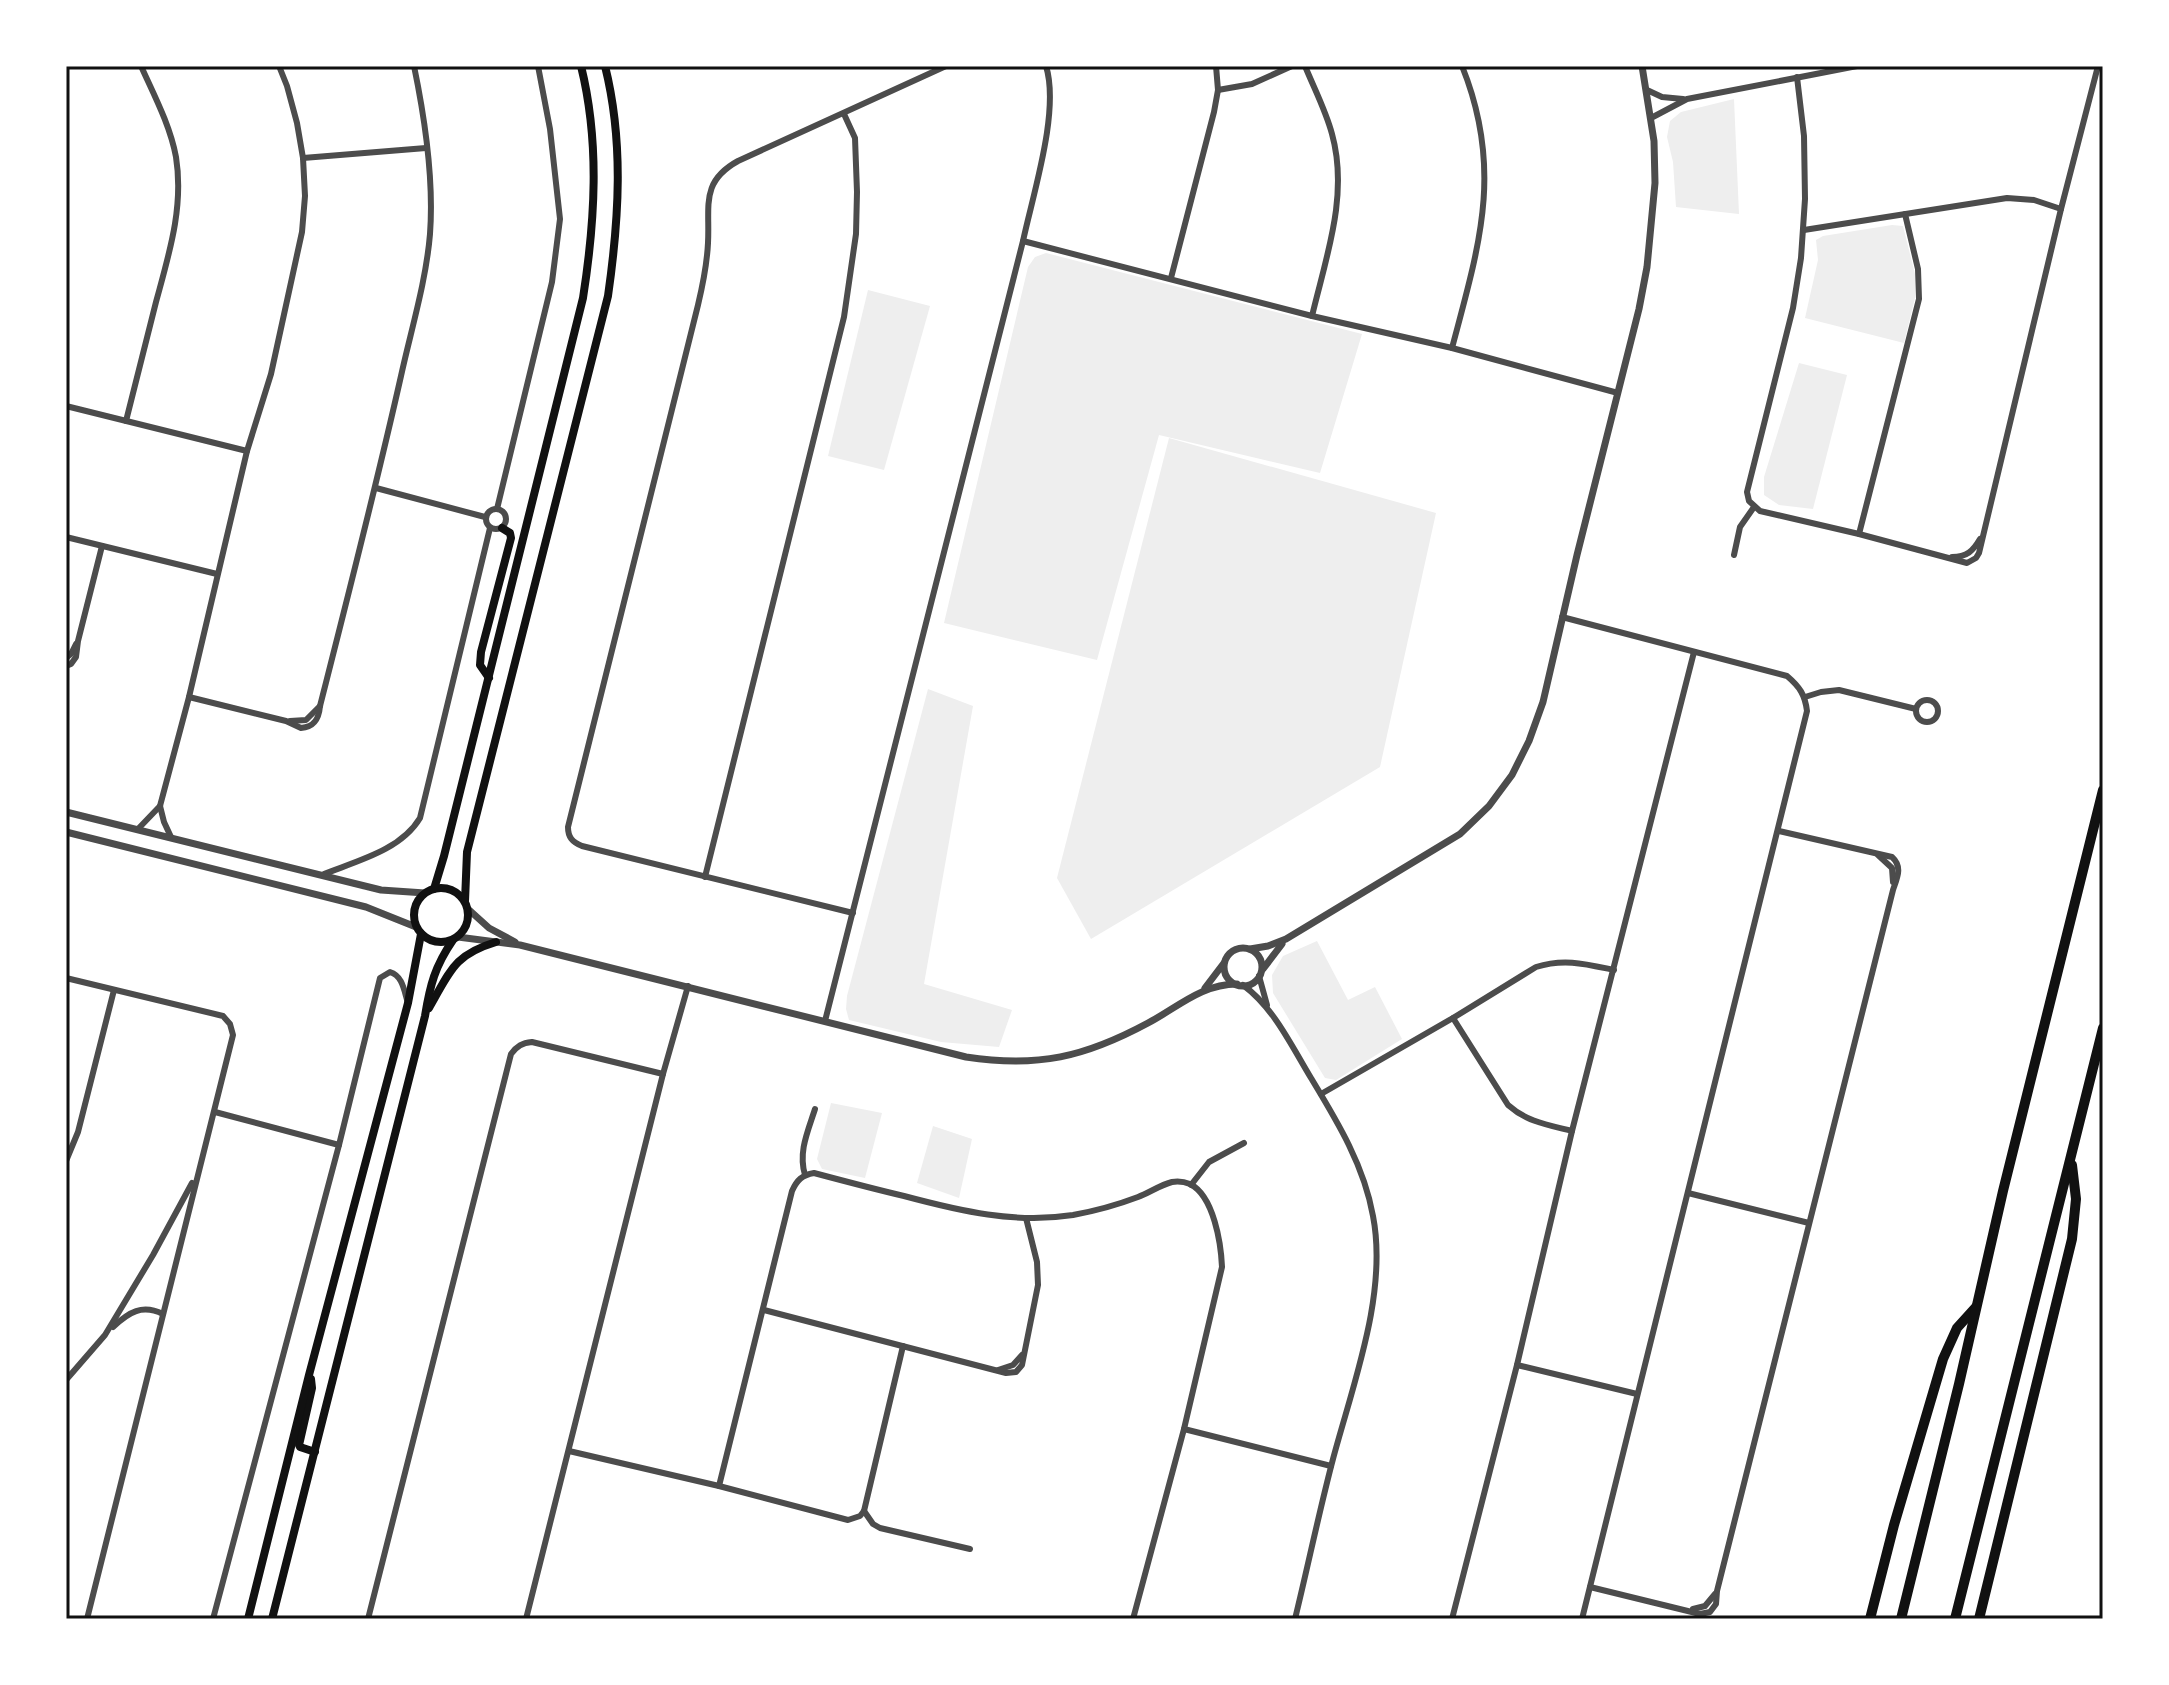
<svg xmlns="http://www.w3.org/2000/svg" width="2169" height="1685" font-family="Cabin,sans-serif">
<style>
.green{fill:#eee}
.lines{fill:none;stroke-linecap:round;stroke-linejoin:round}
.minor{stroke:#4c4c4c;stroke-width:6}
.tertiary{stroke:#4c4c4c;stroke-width:7}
.secondary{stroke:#111;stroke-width:8}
.motorway{stroke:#111;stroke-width:10}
.neatline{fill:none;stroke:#111;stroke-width:3}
</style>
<rect width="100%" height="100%" fill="#fff"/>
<g class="green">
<polygon points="1734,99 1739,214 1676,207 1673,162 1667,137 1670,121 1681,112"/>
<polygon points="1892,225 1903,226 1915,274 1915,298 1904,343 1805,318 1818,260 1816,240 1823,236"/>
<polygon points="1046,253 1362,334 1320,473 1159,435 1097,660 944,623 1028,267 1035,257"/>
<polygon points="868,290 930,306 884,470 828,456"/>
<polygon points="1799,363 1847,375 1813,509 1779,505 1764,495 1764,477"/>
<polygon points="1169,438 1436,513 1380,767 1091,939 1057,878"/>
<polygon points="928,689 973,706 924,984 1012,1010 999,1047 941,1042 849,1020 846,1009 847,996"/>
<polygon points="1317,941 1348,1000 1375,987 1402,1039 1336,1080 1325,1078 1273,993 1272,975 1283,956"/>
<polygon points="831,1103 882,1113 865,1178 822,1169 817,1159"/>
<polygon points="933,1126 972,1139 959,1198 917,1183"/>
</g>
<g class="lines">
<g class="minor">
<path d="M1305 66C1314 88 1326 111 1332 134 1349 195 1326 257 1312 316"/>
<polyline points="1797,77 1804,136 1805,199 1801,258 1793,308 1747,492 1749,501 1760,511 1859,534 1967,563 1976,558 1979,553 2061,209 2098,66"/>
<polyline points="1218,90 1252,84 1292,66"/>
<polyline points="1647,90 1662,97 1683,99"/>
<polyline points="1651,118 1687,99 1857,66"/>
<polyline points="303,158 426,148"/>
<polyline points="1804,230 2007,198 2034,200 2061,209"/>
<polyline points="1023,241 1312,316 1452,348 1618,393"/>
<polyline points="1171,278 1214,112 1218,90 1216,66"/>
<path d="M1452 348C1479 246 1504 170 1462 66"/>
<polyline points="66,406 247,451"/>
<path d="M126 421C136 381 146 342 156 302 169 254 184 207 176 157 170 125 154 95 141 66"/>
<polyline points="376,488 485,517"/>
<circle cx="496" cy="519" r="10"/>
<polyline points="497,509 552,282 560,219 550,129 538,66"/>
<polyline points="1859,534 1919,299 1918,269 1905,214"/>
<polyline points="66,537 217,574"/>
<polyline points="1734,555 1740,527 1754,507"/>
<path d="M1952 557C1967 557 1973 551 1980 539"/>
<path d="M1562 617 1787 676C1800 687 1805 695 1807 711L1582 1619"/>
<polyline points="66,658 71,654 76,644"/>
<polyline points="66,666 71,664 76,657 78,641 102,546"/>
<path d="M189 697 286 721 301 728C315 727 319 718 320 706 348 596 376 487 401 376 411 330 426 282 430 234 434 180 425 119 414 66"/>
<polyline points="1805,697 1821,692 1839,690 1916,709"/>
<circle cx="1927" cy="711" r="11"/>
<polyline points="290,721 306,720 320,706"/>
<polyline points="138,829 160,806"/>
<polyline points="171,837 164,822 160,806 189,697 247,451 271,374 302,232 305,196 303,158 297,123 287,86 279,66"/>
<polyline points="1878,855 1892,868 1893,882"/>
<path d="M324 874C357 861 401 850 420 818L490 528"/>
<polyline points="705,877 844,317 856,234 857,192 855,138 844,114"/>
<path d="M853 913 582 846C572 842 568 837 568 827L698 305C703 284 707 264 708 243 710 206 700 182 738 161L946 66"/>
<polyline points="1259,976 1267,1005"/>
<polyline points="66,978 223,1016 230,1024 233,1035 87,1619"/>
<path d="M1243 985C1274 1008 1291 1045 1311 1078 1337 1121 1364 1165 1373 1216 1388 1293 1353 1384 1333 1459 1319 1512 1308 1566 1295 1619"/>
<path d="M1453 1018 1508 1105C1527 1122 1548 1125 1572 1131"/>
<path d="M825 1021 1023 241C1033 194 1060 111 1046 66"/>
<path d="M1321 1094 1453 1018 1536 967C1564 958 1586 964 1614 970"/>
<polyline points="215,1112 339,1145"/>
<polyline points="66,1161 78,1132 114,990"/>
<path d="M805 1175C798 1152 808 1131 815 1109"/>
<polyline points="1191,1185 1209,1162 1244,1143"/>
<polyline points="1688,1193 1809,1223"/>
<polyline points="764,1310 1006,1373 1016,1372 1022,1365 1038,1285 1037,1262 1026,1218"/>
<path d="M113 1327C129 1312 142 1304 163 1314"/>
<polyline points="1517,1365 1637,1394"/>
<polyline points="998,1370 1013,1365 1022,1355"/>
<polyline points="66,1380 105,1335 153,1255 192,1183"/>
<polyline points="1184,1429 1331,1466"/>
<polyline points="569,1451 719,1486 848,1520 860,1516 864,1511 903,1346"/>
<path d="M719 1486 792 1191C797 1180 802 1175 814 1173 844 1181 874 1189 904 1196 960 1211 1015 1224 1073 1215 1095 1211 1117 1205 1138 1197 1149 1193 1160 1185 1172 1182 1178 1181 1185 1182 1190 1184 1214 1196 1221 1244 1222 1267L1184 1429 1133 1619"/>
<polyline points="864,1511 873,1524 880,1528 970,1549"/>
<path d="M1590 1587 1700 1614 1710 1612 1716 1604 1717 1591 1893 890C1897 878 1903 867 1892 857L1779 831"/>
<polyline points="1693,1609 1705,1606 1715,1594"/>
<path d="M213 1619 339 1145 380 978 390 972C403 976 404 991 408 1003"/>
<path d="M368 1619 511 1054C517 1046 522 1043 532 1042L663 1074"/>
<polyline points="526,1619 663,1074 688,986"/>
<polyline points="1452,1619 1517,1365 1572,1131 1694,652"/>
</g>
<g class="tertiary">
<polyline points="66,812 381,890 425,893"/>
<polyline points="66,832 366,907 416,927"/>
<polyline points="468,909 489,928 515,942"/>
<path d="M458 937 520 945 966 1057C1038 1068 1085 1057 1148 1023 1178 1007 1202 984 1237 984"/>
<circle cx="1243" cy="967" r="19"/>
<polyline points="1250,949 1268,946 1286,939 1460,834 1489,806 1512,775 1529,741 1543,702 1577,555 1639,309 1647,267 1655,183 1654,141 1642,66"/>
<polyline points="1263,969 1282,944"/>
<polyline points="1205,988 1224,963"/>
</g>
<g class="secondary">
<polyline points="489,678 480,665 481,652 511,538 510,533 502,528"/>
<circle cx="441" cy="915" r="27"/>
<path d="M434 889 444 856 583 298C595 221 600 143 581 66"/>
<path d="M465 901 467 852 608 296C619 219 624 142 605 66"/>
<path d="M429 1008C450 972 453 955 496 942"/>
<polyline points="311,1379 312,1388 299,1445 300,1447 315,1452"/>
<polyline points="248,1619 309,1375 408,1003 421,934"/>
<path d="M272 1619 425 1016C430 985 435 966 453 940"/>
</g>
<g class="motorway">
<polyline points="1870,1619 1894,1525 1943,1359 1957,1328 1976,1307"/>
<polyline points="1901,1619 1959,1384 2003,1191 2103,790"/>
<polyline points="1955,1619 2103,1028"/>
<polyline points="1979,1619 2072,1239 2076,1199 2072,1165"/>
</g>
</g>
<rect width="2169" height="1685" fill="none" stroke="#ffffff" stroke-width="136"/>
<rect x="68" y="68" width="2033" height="1549" class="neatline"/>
</svg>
